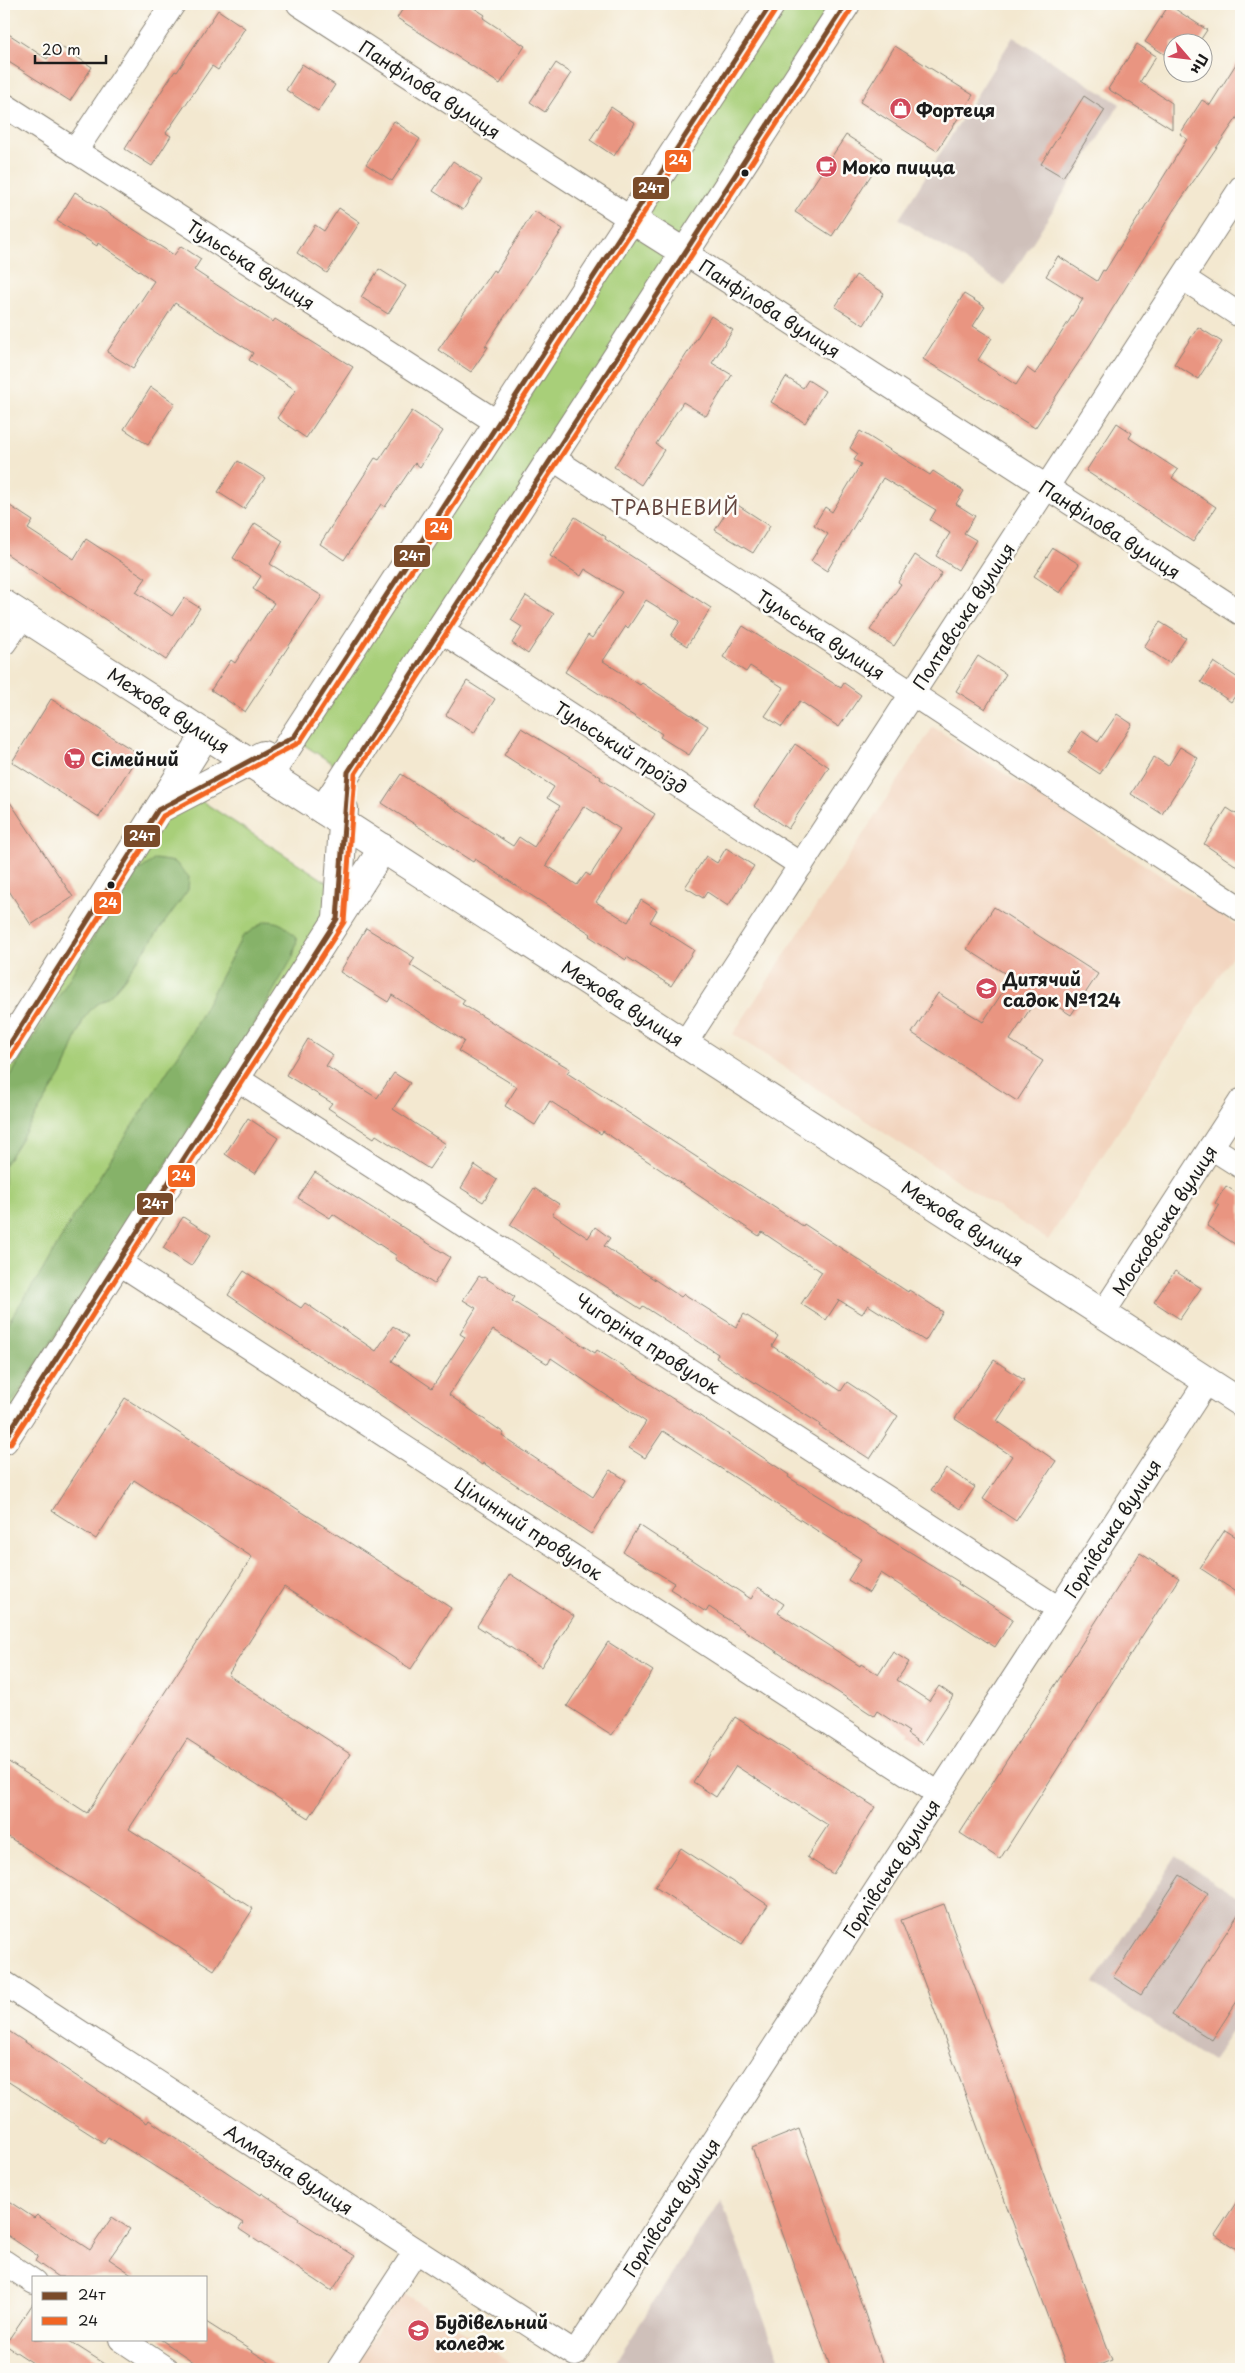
<svg xmlns="http://www.w3.org/2000/svg" width="1245" height="2373" font-family="'Playpen Sans',sans-serif">
<style>
.built{fill:#f2d4be}
.industrial{fill:#cfc0ba}
.green{fill:#a8cf79;stroke:#62764a}
.forest{fill:#86b269;stroke:#516742}
.building{fill:#e99581;fill-rule:evenodd}
.lines{fill:none;stroke-linecap:round;stroke-linejoin:round}
.minor-casing{stroke:#888276;stroke-width:26}
.tertiary-casing{stroke:#888276;stroke-width:30}
.minor{stroke:#fff;stroke-width:24}
.tertiary{stroke:#fff;stroke-width:28}
.bus-1-casing{stroke:#fdfcf7;stroke-width:9}
.bus-2-casing{stroke:#fdfcf7;stroke-width:9}
.bus-1{stroke:#7a4b2a;stroke-width:5}
.bus-2{stroke:#f26522;stroke-width:5}
.bus-dot{fill:#1c1c1c;stroke:#fdfcf7;stroke-width:2}
.labels{text-anchor:middle;dominant-baseline:central;stroke-width:5;stroke-linejoin:round;paint-order:stroke}
.street-label{font-size:18px;fill:#1c1c1c;stroke:#fdfcf7}
.poi-label{font-size:18px;font-weight:bold;fill:#1c1c1c;stroke:#fdfcf7;text-anchor:start}
.neighbourhood-label{font-size:19px;letter-spacing:1px;fill:#64463f;stroke:#fdfcf7}
.line-badge{stroke:#fdfcf7;stroke-width:2}
.badge-label{font-size:14px;text-anchor:middle;font-weight:bold;fill:#fff}
</style>
<rect width="100%" height="100%" fill="#fdfcf7"/>
<filter id="ink" filterUnits="userSpaceOnUse"><feTurbulence type="fractalNoise" baseFrequency=".02" numOctaves="2"/><feDisplacementMap in="SourceGraphic" scale="10" xChannelSelector="R" yChannelSelector="G"/><feConvolveMatrix kernelMatrix="1 2 1 2 8 2 1 2 1" color-interpolation-filters="sRGB"/></filter>
<filter id="wash" filterUnits="userSpaceOnUse"><feTurbulence type="fractalNoise" baseFrequency=".0096" numOctaves="4" result="noise"/><feDisplacementMap in="SourceGraphic" scale="20" xChannelSelector="R" yChannelSelector="G"/><feGaussianBlur stdDeviation="1.12" result="paint"/><feColorMatrix in="noise" values="0 0 0 0 0 0 0 0 0 0 0 0 0 0 0 0 0 1.4 0 .05"/><feComposite in="paint" operator="in"/></filter>
<g filter="url(#wash)">
<rect width="100%" height="100%" fill="#f3e8d0"/>
<g class="built">
<polygon points="933,727 1241,928 1241,942 1048,1240 733,1034"/>
<polygon points="402,2292 520,2369 352,2369"/>
</g>
<g class="industrial">
<polygon points="1013,37 1120,104 1005,286 899,219"/>
<polygon points="1176,1857 1241,1899 1241,2018 1212,2062 1093,1984"/>
<polygon points="721,2199 782,2369 610,2369 615,2362"/>
</g>
<g class="green">
<polygon points="780,4 839,4 341,769 298,741"/>
<polygon points="197,798 333,886 331,918 4,1428 4,1064 161,816"/>
</g>
<g class="forest">
<polygon points="155,859 175,862 189,877 188,890 123,980 110,995 94,1006 84,1018 63,1072 4,1166 4,1087 120,894 135,874"/>
<path d="M265 921C281 921 288 927 297 940L293 957 236 1055 4 1415V1328L41 1273 75 1214 187 1041 242 937Z"/>
</g>
<g id="blocks">
<g class="building">
<polygon points="406,4 468,4 485,15 483,18 525,46 500,84 397,18"/>
<polygon points="1169,5 1207,30 1199,42 1172,42 1172,59 1145,42"/>
<polygon points="218,10 245,28 218,70 212,66 166,133 171,136 152,166 125,149 161,92 175,71 177,72"/>
<polygon points="4,31 47,59 57,44 92,67 70,101 4,59"/>
<polygon points="1137,44 1156,56 1140,82 1172,103 1172,129 1108,89"/>
<polygon points="895,46 973,95 937,151 860,102"/>
<polygon points="1241,56 1241,112 1173,211 1090,345 1035,428 923,359 964,294 985,307 973,326 992,338 978,360 1016,385 1027,368 1035,374 1083,299 1046,276 1058,256 1097,281 1103,270 1105,271 1187,139 1180,134 1202,100 1210,105"/>
<polygon points="556,63 571,73 545,112 530,102"/>
<polygon points="302,64 335,85 318,111 286,90"/>
<polygon points="1084,96 1105,110 1063,177 1041,164"/>
<polygon points="611,107 635,123 614,156 590,140"/>
<polygon points="394,121 420,139 392,181 366,164"/>
<polygon points="846,135 882,158 832,236 795,212"/>
<polygon points="453,161 482,180 463,210 433,191"/>
<polygon points="75,192 174,255 181,246 201,259 194,270 273,322 275,319 353,367 306,438 277,418 296,390 249,360 253,353 175,303 133,368 107,352 154,281 98,243 97,246 57,221"/>
<polygon points="339,208 360,222 327,273 297,253 315,225 324,231"/>
<polygon points="534,211 563,229 485,346 488,347 471,372 438,350 493,270 496,272"/>
<polygon points="379,269 406,286 388,314 361,297"/>
<polygon points="856,275 884,293 864,325 835,307"/>
<polygon points="711,316 733,330 712,363 732,375 706,416 683,402 656,444 664,450 641,485 614,467"/>
<polygon points="1198,327 1222,342 1198,379 1174,364"/>
<polygon points="786,377 803,388 808,380 825,391 805,423 771,402"/>
<polygon points="151,387 175,403 148,445 124,429"/>
<polygon points="412,411 443,431 420,467 415,463 385,507 381,504 344,560 320,544 375,458 379,460"/>
<polygon points="1117,423 1132,433 1129,438 1178,470 1172,478 1216,507 1193,542 1086,471"/>
<polygon points="860,431 930,475 933,471 964,491 956,504 975,516 964,533 976,540 958,570 936,556 950,533 930,520 936,510 883,478 827,571 811,561 828,534 814,525 825,507 832,512 861,464 854,460 858,454 850,448"/>
<polygon points="238,461 265,478 244,509 218,492"/>
<polygon points="4,502 33,521 28,529 74,559 86,539 146,578 136,592 172,616 184,598 200,608 166,660 4,552"/>
<polygon points="733,502 770,526 753,553 715,530"/>
<polygon points="575,517 606,537 605,539 711,608 687,646 671,636 680,621 646,600 628,628 626,626 603,661 640,685 642,683 708,726 689,755 660,737 662,734 565,672 588,635 592,638 622,592 585,569 581,576 550,556"/>
<polygon points="255,523 283,541 270,564 322,596 245,712 211,690 231,660 235,663 274,603 253,589 261,576 233,558"/>
<polygon points="1053,548 1079,564 1060,593 1034,576"/>
<polygon points="915,555 942,573 894,646 870,630 901,584 898,582"/>
<polygon points="526,596 554,614 528,654 512,643 522,627 511,620"/>
<polygon points="1160,622 1186,638 1169,663 1144,647"/>
<polygon points="743,626 841,688 844,683 861,695 839,727 800,701 782,727 765,716 784,688 750,666 746,672 723,657"/>
<polygon points="978,656 1006,674 985,709 956,691"/>
<polygon points="1214,662 1241,680 1241,687 1231,702 1201,682"/>
<polygon points="467,681 495,699 474,733 446,715"/>
<polygon points="51,699 139,754 99,817 12,762"/>
<polygon points="1117,714 1132,724 1100,774 1068,753 1082,731 1098,742"/>
<path d="M521 728 601 777 600 779 655 814 596 902 628 922 641 900 657 910 650 922 694 950 671 986 627 957 626 960 589 936 591 934 475 859 473 862 382 803 401 774 513 846 519 837 534 847 560 806 547 798 554 787 504 755ZM584 806 620 829 590 876 586 873 577 885 546 865Z"/>
<polygon points="795,744 829,767 788,829 754,806"/>
<polygon points="1180,747 1198,758 1162,814 1131,794 1154,757 1168,766"/>
<polygon points="4,793 73,897 31,925 4,883"/>
<polygon points="1227,808 1241,817 1241,869 1204,844"/>
<polygon points="726,848 754,866 728,906 707,892 703,898 685,887 706,856 717,863"/>
<polygon points="994,907 1098,974 1071,1015 1039,995 1010,1040 1043,1061 1017,1101 912,1033 938,993 983,1022 1012,978 967,949"/>
<polygon points="366,928 415,958 410,965 465,1000 462,1004 570,1069 567,1073 803,1226 804,1224 908,1292 909,1290 943,1312 925,1341 868,1305 862,1314 839,1300 826,1320 801,1304 822,1272 762,1232 759,1236 603,1131 601,1134 550,1101 535,1125 505,1106 517,1087 458,1051 464,1041 392,995 388,1002 340,972"/>
<polygon points="308,1039 333,1055 326,1066 377,1098 394,1073 410,1083 393,1109 446,1144 429,1169 376,1135 374,1138 328,1108 332,1103 286,1075"/>
<polygon points="248,1118 278,1138 255,1174 225,1154"/>
<polygon points="475,1165 497,1180 483,1202 461,1188"/>
<polygon points="315,1172 450,1257 434,1284 395,1259 397,1256 333,1214 330,1218 298,1198"/>
<polygon points="1226,1186 1241,1196 1241,1248 1207,1226 1219,1206 1215,1203"/>
<polygon points="534,1188 559,1204 552,1214 588,1238 595,1227 610,1238 604,1246 681,1297 684,1294 736,1327 744,1314 778,1336 772,1346 841,1391 847,1382 898,1416 870,1459 819,1426 820,1424 716,1358 718,1354 643,1306 641,1309 510,1225"/>
<polygon points="183,1217 211,1235 191,1266 163,1248"/>
<polygon points="244,1271 301,1308 305,1303 376,1351 393,1326 408,1336 392,1361 432,1388 465,1337 460,1334 476,1308 463,1300 479,1276 482,1278 484,1277 515,1297 512,1301 595,1353 597,1350 737,1440 789,1475 788,1477 959,1582 958,1584 1013,1619 995,1647 881,1573 869,1593 848,1580 861,1559 663,1431 645,1458 629,1448 646,1422 551,1358 548,1364 493,1330 449,1395 504,1433 502,1436 593,1497 610,1470 626,1480 591,1534 483,1463 482,1465 396,1405 285,1334 228,1295"/>
<polygon points="1175,1271 1201,1288 1180,1319 1154,1302"/>
<polygon points="994,1360 1024,1380 997,1421 1056,1461 1016,1521 983,1499 1012,1456 955,1419"/>
<polygon points="125,1398 451,1608 411,1669 284,1587 228,1675 350,1754 309,1818 187,1739 129,1829 253,1909 214,1970 4,1834 4,1759 87,1813 252,1557 134,1480 96,1539 52,1511"/>
<polygon points="946,1468 975,1487 960,1509 931,1490"/>
<polygon points="639,1525 751,1599 758,1587 784,1604 778,1613 860,1666 861,1664 878,1675 893,1652 909,1662 897,1680 929,1701 939,1686 953,1696 922,1744 907,1734 909,1732 877,1711 874,1716 709,1607 706,1612 670,1589 674,1583 623,1552"/>
<polygon points="1225,1530 1241,1540 1241,1595 1200,1568"/>
<polygon points="1140,1553 1179,1578 1000,1859 960,1833"/>
<polygon points="510,1574 574,1616 541,1667 477,1626"/>
<polygon points="608,1642 653,1671 612,1735 567,1706"/>
<polygon points="735,1717 875,1807 833,1874 807,1857 828,1825 736,1766 716,1797 693,1782"/>
<polygon points="681,1848 768,1905 742,1944 655,1887"/>
<polygon points="1180,1875 1208,1893 1141,1995 1113,1977"/>
<polygon points="944,1904 1112,2360 1089,2369 1067,2369 901,1920"/>
<polygon points="1241,1910 1241,1995 1212,2040 1172,2015"/>
<polygon points="4,2028 147,2123 149,2120 261,2195 262,2193 299,2218 298,2220 355,2256 332,2291 239,2229 243,2223 170,2176 108,2137 104,2143 4,2079"/>
<polygon points="799,2129 855,2285 884,2369 831,2369 752,2148"/>
<polygon points="1241,2195 1241,2252 1215,2235"/>
<polygon points="4,2198 34,2218 37,2215 90,2250 112,2217 130,2229 109,2259 136,2277 58,2277 35,2261 38,2256 4,2233"/>
<polygon points="34,2302 34,2339 66,2339 113,2369 42,2369 4,2344 4,2339 9,2339"/>
<polygon points="206,2322 280,2369 204,2369 160,2339 206,2339"/>
</g>
</g>
</g>
<g filter="url(#ink)">
<use href="#blocks" fill-opacity="0" stroke="#888276" stroke-width="1"/>
<g class="lines">
<defs>
<g id="minor">
<polyline points="299,4 631,219"/>
<polyline points="4,105 498,423"/>
<polyline points="75,151 173,4"/>
<polyline points="685,253 1241,613"/>
<polyline points="1183,278 1241,316"/>
<polyline points="552,458 1241,909"/>
<polyline points="440,630 801,865"/>
<polyline points="4,643 23,616"/>
<polyline points="685,1043 1241,188"/>
<polyline points="236,1078 1059,1609"/>
<polyline points="1211,1147 1241,1166"/>
<polyline points="118,1262 939,1794"/>
<polyline points="1103,1313 1241,1101"/>
<polyline points="4,1983 575,2354 1207,1381"/>
<polyline points="4,2262 34,2282"/>
<polyline points="121,2339 166,2369"/>
<polyline points="339,2369 416,2251"/>
</g>
<g id="tertiary">
<polyline points="631,219 685,253"/>
<polyline points="4,604 1241,1403"/>
<polyline points="269,775 771,4"/>
<polyline points="159,809 263,755"/>
<polyline points="323,810 846,4"/>
<polyline points="337,918 344,809"/>
<polyline points="4,1053 206,734"/>
<polyline points="4,1440 383,848"/>
</g>
</defs>
<use href="#minor" class="minor-casing"/>
<use href="#tertiary" class="tertiary-casing"/>
<use href="#minor" class="minor"/>
<use href="#tertiary" class="tertiary"/>
<defs>
<g id="bus-1">
<polyline points="4,1053 158,810 294,737 771,4"/>
<polyline points="4,1440 337,919 348,772 846,4"/>
</g>
<g id="bus-2">
<polyline points="10,1057 163,816 300,742 777,8"/>
<polyline points="10,1444 344,922 355,774 852,8"/>
</g>
</defs>
<use href="#bus-1" class="bus-1-casing"/>
<use href="#bus-2" class="bus-2-casing"/>
<use href="#bus-1" class="bus-1"/>
<use href="#bus-2" class="bus-2"/>
</g>
</g>
<defs>
<symbol id="shop-disc" viewBox="-11 -11 22 22"><circle r="9.5" fill="#d1495b" stroke="#fdfcf7"/><path d="M-5-2.5h2.3a2.7 3.5 0 0 1 5.4 0H5L5.5 6h-11ZM-1.5-2.5h3a1.5 2.3 0 0 0-3 0Z" fill="#fff"/></symbol>
<symbol id="cafe-disc" viewBox="-11 -11 22 22"><circle r="9.5" fill="#d1495b" stroke="#fdfcf7"/><path d="M-5.5-4.5H6V0H3Q3 3.5 0 3.5H-2.5Q-5.5 3.5-5.5 0ZM3-3.2v2h1.7v-2ZM-6 4.5H4V6H-6Z" fill="#fff"/></symbol>
<symbol id="supermarket-disc" viewBox="-11 -11 22 22"><circle r="9.5" fill="#d1495b" stroke="#fdfcf7"/><path d="M-6-5.5h2.5l.6 2H6L4.5 2H-2.5L-4.4-4H-6ZM-1.5 3.2a1.3 1.3 0 1 0 .1 0ZM3 3.2a1.3 1.3 0 1 0 .1 0Z" fill="#fff"/></symbol>
<symbol id="school-disc" viewBox="-11 -11 22 22"><circle r="9.5" fill="#d1495b" stroke="#fdfcf7"/><path d="M0-5L7-2L0 1L-7-2ZM-4 1L0 2.5L4 1V4Q0 6-4 4Z" fill="#fff"/></symbol>
<symbol id="university-disc" viewBox="-11 -11 22 22"><circle r="9.5" fill="#d1495b" stroke="#fdfcf7"/><path d="M0-5L7-2L0 1L-7-2ZM-4 1L0 2.5L4 1V4Q0 6-4 4Z" fill="#fff"/></symbol>
</defs>
<g fill-rule="evenodd">
<use href="#shop-disc" x="888" y="96" width="25" height="25"/>
<use href="#cafe-disc" x="814" y="154" width="25" height="25"/>
<use href="#supermarket-disc" x="62" y="746" width="25" height="25"/>
<use href="#school-disc" x="974" y="976" width="25" height="25"/>
<use href="#university-disc" x="406" y="2318" width="25" height="25"/>
</g>
<g class="bus-dot">
<circle cx="745" cy="173" r="4.5"/>
<circle cx="111" cy="885" r="4.5"/>
</g>
<g class="labels">
<g class="street-label">
<text transform="translate(430 89) rotate(33)">Панфілова вулиця</text>
<text transform="translate(251 264) rotate(33)">Тульська вулиця</text>
<text transform="translate(770 308) rotate(33)">Панфілова вулиця</text>
<text transform="translate(1110 529) rotate(33)">Панфілова вулиця</text>
<text transform="translate(963 616) rotate(-57)">Полтавська вулиця</text>
<text transform="translate(821 634) rotate(33)">Тульська вулиця</text>
<text transform="translate(169 710) rotate(33)">Межова вулиця</text>
<text transform="translate(621 747) rotate(33)">Тульський проїзд</text>
<text transform="translate(623 1003) rotate(33)">Межова вулиця</text>
<text transform="translate(1164 1220) rotate(-57)">Московська вулиця</text>
<text transform="translate(963 1223) rotate(33)">Межова вулиця</text>
<text transform="translate(648 1343) rotate(33)">Чигоріна провулок</text>
<text transform="translate(529 1528) rotate(33)">Цілинний провулок</text>
<text transform="translate(1112 1528) rotate(-57)">Горлівська вулиця</text>
<text transform="translate(891 1868) rotate(-57)">Горлівська вулиця</text>
<text transform="translate(289 2169) rotate(33)">Алмазна вулиця</text>
<text transform="translate(671 2207) rotate(-57)">Горлівська вулиця</text>
</g>
<g class="poi-label">
<text x="916" y="109">Фортеця</text>
<text x="842" y="166">Моко пицца</text>
<text x="91" y="758">Сімейний</text>
<text x="1003" y="978">Дитячий<tspan x="1003" dy="21">садок №124</tspan></text>
<text x="435" y="2321">Будівельний<tspan x="435" dy="21">коледж</tspan></text>
</g>
<g class="neighbourhood-label">
<text x="675" y="507">ТРАВНЕВИЙ</text>
</g>
</g>
<g class="line-badge">
<rect x="664" y="149" width="28" height="24" rx="5" fill="#f26522"/>
<rect x="632" y="176" width="38" height="24" rx="5" fill="#7a4b2a"/>
<rect x="424" y="517" width="29" height="24" rx="5" fill="#f26522"/>
<rect x="393" y="544" width="38" height="24" rx="5" fill="#7a4b2a"/>
<rect x="123" y="824" width="38" height="24" rx="5" fill="#7a4b2a"/>
<rect x="93" y="891" width="29" height="24" rx="5" fill="#f26522"/>
<rect x="167" y="1164" width="29" height="24" rx="5" fill="#f26522"/>
<rect x="136" y="1192" width="38" height="24" rx="5" fill="#7a4b2a"/>
</g>
<g class="badge-label">
<text x="678" y="165">24</text>
<text x="651" y="193">24т</text>
<text x="439" y="533">24</text>
<text x="412" y="561">24т</text>
<text x="142" y="841">24т</text>
<text x="108" y="908">24</text>
<text x="181" y="1181">24</text>
<text x="155" y="1209">24т</text>
</g>
<rect width="1245" height="2373" fill="none" stroke="#fdfcf7" stroke-width="20"/>
<rect x="32" y="2276" width="175" height="65" fill="#fdfcf7" stroke="#a3a29f"/>
<rect x="42" y="2292" width="25" height="8" fill="#7a4b2a" stroke="#a3a29f"/>
<text x="78" y="2300" font-size="15" fill="#1c1c1c">24т</text>
<rect x="42" y="2317" width="25" height="8" fill="#f26522" stroke="#a3a29f"/>
<text x="78" y="2326" font-size="15" fill="#1c1c1c">24</text>
<g transform="translate(1188 58) rotate(118)"><circle r="24" fill="#fdfcf7" stroke="#a3a29f"/>
<path d="M0-4L9 19L0 12L-9 19Z" fill="#d1495b"/>
<text y="-8" font-size="14" font-weight="bold" text-anchor="middle" fill="#1c1c1c">Пн</text>
</g>
<path d="M35 55v8h71v-8" fill="none" stroke="#1c1c1c" stroke-width="2.5"/>
<text x="42" y="55" font-size="15" fill="#1c1c1c" stroke="#fdfcf7" stroke-width="4" paint-order="stroke">20 m</text>
</svg>
